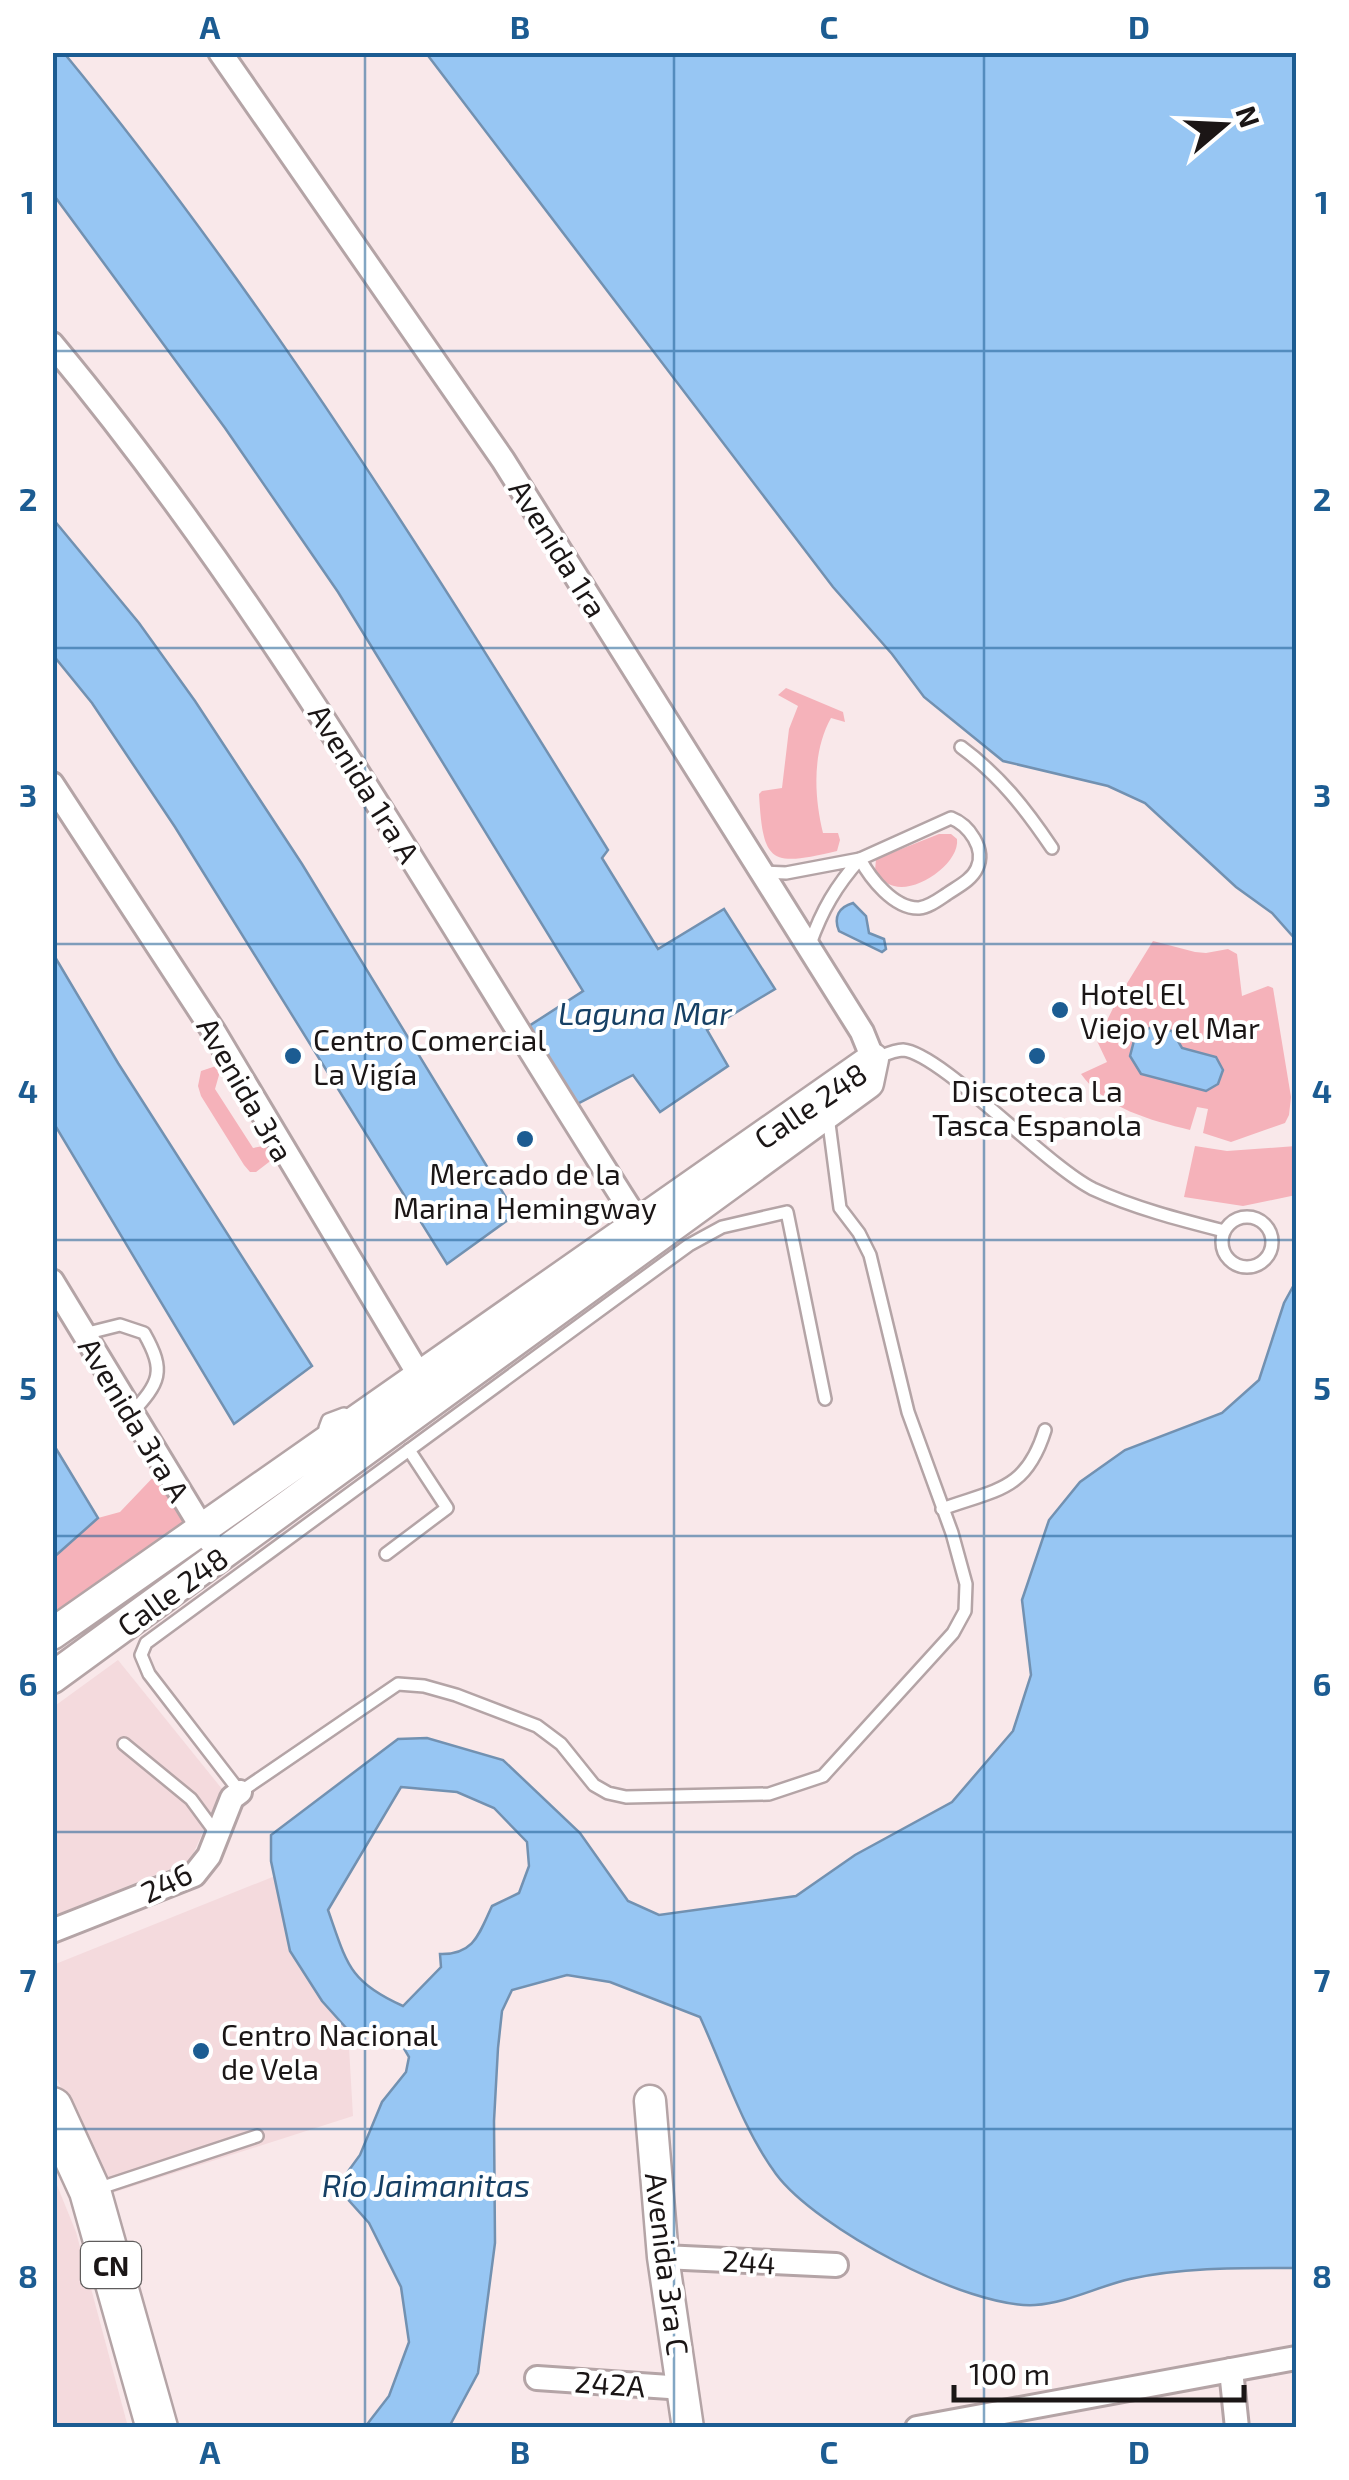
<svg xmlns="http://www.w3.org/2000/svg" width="1349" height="2480" font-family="'Exo 2',sans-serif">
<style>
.built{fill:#f4dadd}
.green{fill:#f5b2ba}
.water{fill:#97c6f3;stroke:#7291b1;stroke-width:2.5;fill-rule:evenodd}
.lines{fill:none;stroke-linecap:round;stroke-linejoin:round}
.lane-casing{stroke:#b4a4a6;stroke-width:16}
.street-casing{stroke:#b4a4a6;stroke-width:28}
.secondary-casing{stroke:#b4a4a6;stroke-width:35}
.highway-casing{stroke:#b4a4a6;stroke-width:45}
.lane{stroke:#fff;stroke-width:11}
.street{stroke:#fff;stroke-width:22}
.secondary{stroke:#fff;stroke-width:30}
.highway{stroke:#fff;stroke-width:40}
.grid{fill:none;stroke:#1c5c92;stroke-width:2.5;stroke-opacity:0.55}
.poi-dot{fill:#1c5c92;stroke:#fff;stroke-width:4}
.labels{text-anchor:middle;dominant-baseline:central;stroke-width:8;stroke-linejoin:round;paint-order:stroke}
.shield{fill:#fff;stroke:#5f5c5c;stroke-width:2.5}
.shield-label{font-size:28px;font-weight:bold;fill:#1b1616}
.street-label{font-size:30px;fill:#1b1616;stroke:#fff}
.poi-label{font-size:30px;fill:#1b1616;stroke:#fff;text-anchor:start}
.water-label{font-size:32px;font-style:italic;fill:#164065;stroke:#fff}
.neatline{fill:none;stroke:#1c5c92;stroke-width:4}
.grid-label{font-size:32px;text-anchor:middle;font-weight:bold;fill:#1c5c92}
</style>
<rect width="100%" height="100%" fill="#f9e8ea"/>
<g class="built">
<polygon points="118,1660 222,1789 190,1861 53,1916 52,1708"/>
<polygon points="275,1876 290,1951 322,2001 348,2030 353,2116 112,2193 53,2071 53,1965"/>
<polygon points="52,2173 76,2232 128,2427 53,2427"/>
</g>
<g class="green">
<path d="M786 688 843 712 845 722 831 718C812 752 814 796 823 833H838L840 840 837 851C770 867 763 863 759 794L762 791 782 788 789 729 798 706 778 695Z"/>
<path d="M939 834H951L957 839C960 863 917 893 894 886 885 884 881 877 875 871L876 859Z"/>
<path d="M1153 941 1195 952 1206 953 1228 949 1237 954 1242 996 1268 986 1273 988 1291 1097 1289 1115 1285 1123 1231 1142 1203 1133 1208 1109 1197 1107 1190 1130C1150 1120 1106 1109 1081 1074L1107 1062 1097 1041 1118 998Z"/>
<polygon points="216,1066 221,1068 215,1089 253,1148 268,1145 273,1152 273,1159 256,1172 250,1172 244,1165 201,1096 198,1086 201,1071"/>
<polygon points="1195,1146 1227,1151 1296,1146 1296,1195 1243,1206 1184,1197"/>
<polygon points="161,1469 195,1529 53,1635 53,1558 98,1518 120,1512"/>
</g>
<g class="water">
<path d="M53 52 64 53C268 301 439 577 608 850L602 858 658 949 724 909 775 989 707 1030 728 1066 660 1112 633 1075 577 1104 529 1026 583 991 338 592 225 428 53 194Z"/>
<polygon points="426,53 1296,53 1296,940 1272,913 1236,887 1145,803 1108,786 1003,761 924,697 892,654 833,587"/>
<polygon points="53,519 139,623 195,701 302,864 516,1214 447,1264 175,827 92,703 53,655"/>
<path d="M853 903 866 916 869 933 884 939 886 949 882 952 839 931C833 917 839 907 853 903Z"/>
<polygon points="52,952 118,1063 312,1366 234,1424 53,1122"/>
<polygon points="1153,1026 1172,1031 1182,1048 1216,1057 1223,1070 1218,1084 1206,1091 1141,1074 1130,1056 1135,1037"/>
<path d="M1296 1281V2268C1242 2268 1184 2267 1130 2279 1099 2286 1067 2303 1035 2305 968 2309 816 2228 776 2174 742 2128 724 2069 700 2017L610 1982 567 1975 512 1990 502 2011 498 2048 494 2121 495 2243 478 2373 449 2427H365L389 2396 409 2342 401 2287 369 2223 344 2195V2177L360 2155 382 2102 406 2072 409 2057 402 2045 348 2030 322 2001 290 1951 271 1861V1835L398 1739 427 1738 503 1760 580 1833 628 1901 659 1915 796 1896 855 1855 952 1802 1013 1731 1031 1675 1022 1600 1049 1520 1080 1482 1125 1450 1222 1413 1259 1380 1284 1303ZM401 1787 457 1792 494 1808 527 1842 529 1866 519 1893 492 1906C479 1934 474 1955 440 1954L441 1967 403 2006C349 1982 347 1964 328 1910Z"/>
<polygon points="52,1442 98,1518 53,1558 52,1558"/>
</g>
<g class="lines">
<defs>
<g id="lane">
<path d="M961 747C1000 776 1025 808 1052 848"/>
<path d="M951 818C969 825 986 849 977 868 972 880 957 887 947 894 938 900 929 907 919 908 894 909 870 878 860 859Z"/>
<path d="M761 872 786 873 860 859C836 886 822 910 810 944"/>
<path d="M874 1059C882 1056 894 1050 903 1050 941 1053 1045 1165 1093 1189 1134 1208 1181 1220 1224 1231"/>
<circle cx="1247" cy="1242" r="25"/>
<path d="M84 1334 120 1325 144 1333C166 1372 160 1382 131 1414"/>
<polyline points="825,1399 787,1212 722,1227 689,1245 619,1296 146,1643 141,1655 149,1674 240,1792 398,1684 424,1686 456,1695 537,1726 561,1744 594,1785 608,1793 626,1797 769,1794 823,1776 953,1633 965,1611 966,1584 952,1533 908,1412 870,1255 859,1233 840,1208 828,1116"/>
<polyline points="329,1438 325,1428 328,1420 344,1414 352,1419"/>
<path d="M942 1509C997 1489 1026 1491 1045 1430"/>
<polyline points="386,1554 447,1508 409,1450"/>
<polyline points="124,1744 191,1799 216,1833"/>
<polyline points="94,2190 257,2136"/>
</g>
<g id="street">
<polyline points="220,52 503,460 862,1032 873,1059"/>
<path d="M52 344C281 619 452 934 646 1234"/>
<polyline points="52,784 214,1032 427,1388"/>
<polyline points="52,1281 210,1541"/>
<polyline points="52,1931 194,1875 209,1856 232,1798 240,1792"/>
<polyline points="663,2257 836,2265"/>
<polyline points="1231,2370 1237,2428"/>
<polyline points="537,2378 684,2388"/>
<polyline points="917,2428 1296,2358"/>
</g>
<g id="secondary">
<polyline points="52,1634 873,1059 868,1083 52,1678"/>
<polyline points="650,2101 663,2257 688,2428"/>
</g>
<polyline id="highway" points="52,2108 90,2191 157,2428"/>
</defs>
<use href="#lane" class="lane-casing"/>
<use href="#street" class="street-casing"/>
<use href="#secondary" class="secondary-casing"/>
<use href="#highway" class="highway-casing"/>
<use href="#lane" class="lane"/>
<use href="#street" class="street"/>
<use href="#secondary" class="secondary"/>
<use href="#highway" class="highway"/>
</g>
<path class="grid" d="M365 52V2428M674 52V2428M984 52V2428M52 351H1296M52 648H1296M52 944H1296M52 1240H1296M52 1536H1296M52 1832H1296M52 2129H1296"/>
<g class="poi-dot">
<circle cx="1060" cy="1010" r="10"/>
<circle cx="293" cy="1056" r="10"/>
<circle cx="1037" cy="1056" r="10"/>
<circle cx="525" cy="1139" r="10"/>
<circle cx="201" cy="2051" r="10"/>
</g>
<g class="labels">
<rect class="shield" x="81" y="2242" width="60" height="46" rx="8"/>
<g class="shield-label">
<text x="111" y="2265">CN</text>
</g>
<g class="street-label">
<text transform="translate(559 548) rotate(58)">Avenida 1ra</text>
<text transform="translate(365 783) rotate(58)">Avenida 1ra A</text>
<text transform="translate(246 1089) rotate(60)">Avenida 3ra</text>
<text transform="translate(810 1105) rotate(-34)">Calle 248</text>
<text transform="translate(135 1419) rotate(59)">Avenida 3ra A</text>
<text transform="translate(172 1591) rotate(-36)">Calle 248</text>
<text transform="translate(166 1882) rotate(-26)">246</text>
<text transform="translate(749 2261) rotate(3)">244</text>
<text transform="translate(668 2264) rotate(83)">Avenida 3ra C</text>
<text transform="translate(610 2383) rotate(4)">242A</text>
</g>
<g class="poi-label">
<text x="1080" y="993">Hotel El<tspan x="1080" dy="34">Viejo y el Mar</tspan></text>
<text x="313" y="1039">Centro Comercial<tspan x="313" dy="34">La Vigía</tspan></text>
<text x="1037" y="1090" text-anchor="middle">Discoteca La<tspan x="1037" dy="34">Tasca Espanola</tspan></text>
<text x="525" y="1173" text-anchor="middle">Mercado de la<tspan x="525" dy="34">Marina Hemingway</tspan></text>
<text x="221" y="2034">Centro Nacional<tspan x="221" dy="34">de Vela</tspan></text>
</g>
<g class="water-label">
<text x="645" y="1012">Laguna Mar</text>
<text x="426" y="2184">Río Jaimanitas</text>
</g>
</g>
<rect width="1349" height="2480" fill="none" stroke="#ffffff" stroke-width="110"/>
<g transform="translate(1224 125) rotate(71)" stroke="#ffffff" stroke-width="8" paint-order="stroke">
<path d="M0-8L18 38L0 25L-18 38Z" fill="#1b1616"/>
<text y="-15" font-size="28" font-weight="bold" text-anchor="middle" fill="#1b1616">N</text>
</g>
<path d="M954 2385v15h290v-15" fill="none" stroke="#1b1616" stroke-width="5"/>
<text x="969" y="2385" font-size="30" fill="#1b1616" stroke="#ffffff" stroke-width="8" paint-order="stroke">100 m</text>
<rect x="55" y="55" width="1239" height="2370" class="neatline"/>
<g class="grid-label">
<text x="210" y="39">A</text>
<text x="520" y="39">B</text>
<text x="829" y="39">C</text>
<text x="1139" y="39">D</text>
<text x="28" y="214">1</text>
<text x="1322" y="214">1</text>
<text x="28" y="511">2</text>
<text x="1322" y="511">2</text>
<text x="28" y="807">3</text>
<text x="1322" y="807">3</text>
<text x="28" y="1103">4</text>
<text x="1322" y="1103">4</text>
<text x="28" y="1400">5</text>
<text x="1322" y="1400">5</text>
<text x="28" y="1696">6</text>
<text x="1322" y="1696">6</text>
<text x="28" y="1992">7</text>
<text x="1322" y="1992">7</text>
<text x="28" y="2288">8</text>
<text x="1322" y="2288">8</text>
<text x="210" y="2464">A</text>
<text x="520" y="2464">B</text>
<text x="829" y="2464">C</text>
<text x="1139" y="2464">D</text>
</g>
</svg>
